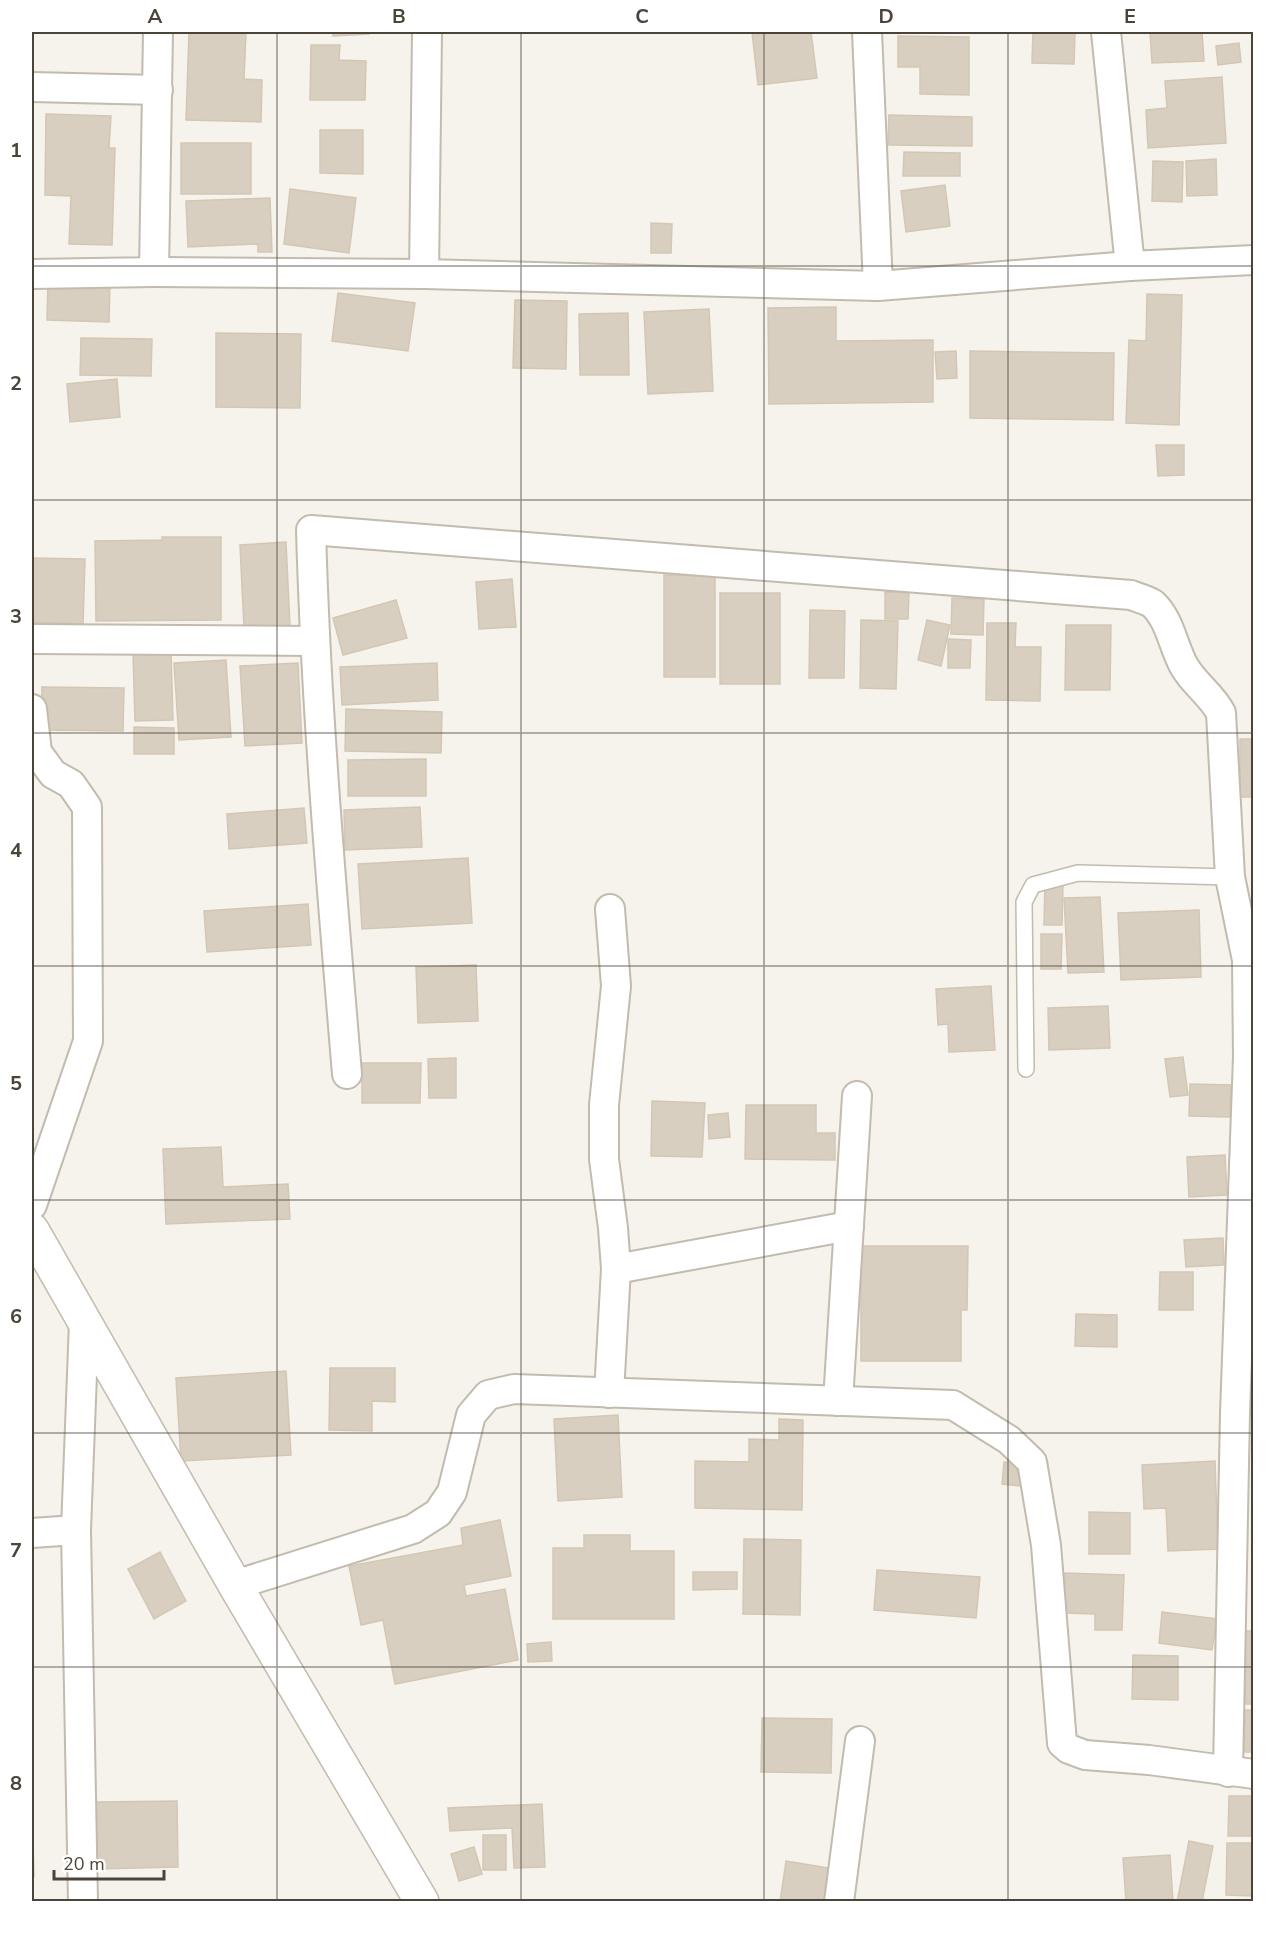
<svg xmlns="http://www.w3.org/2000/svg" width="1285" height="1933" font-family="'Nunito Sans',sans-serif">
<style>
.building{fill:#d8cfc1;stroke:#d3c7b4;stroke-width:1.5}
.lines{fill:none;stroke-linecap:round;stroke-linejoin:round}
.service-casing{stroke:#c2bbae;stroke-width:18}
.minor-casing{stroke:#c2bbae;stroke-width:32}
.tertiary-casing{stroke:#c2bbae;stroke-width:36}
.service{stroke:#fff;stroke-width:15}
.minor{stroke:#fff;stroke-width:28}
.tertiary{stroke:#fff;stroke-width:33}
.grid{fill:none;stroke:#4b4439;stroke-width:1.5;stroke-opacity:0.55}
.neatline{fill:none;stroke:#4b4439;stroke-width:2}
.grid-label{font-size:20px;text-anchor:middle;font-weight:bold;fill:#4b4439}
</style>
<rect width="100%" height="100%" fill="#f6f3ec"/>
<g class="building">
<polygon points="189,32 246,32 244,79 262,80 261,122 186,120"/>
<polygon points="333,32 369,32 369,34 333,36"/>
<polygon points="752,32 811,32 817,78 758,85"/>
<polygon points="1033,32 1075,32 1074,64 1032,63"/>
<polygon points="1150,32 1202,32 1204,61 1152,63"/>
<polygon points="898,36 969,37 969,95 920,94 920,67 898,67"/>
<polygon points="1239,43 1241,62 1218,65 1216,46"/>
<polygon points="311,45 340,45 339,60 366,61 365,100 310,100"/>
<polygon points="1222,77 1226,143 1148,148 1146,110 1167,108 1165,81"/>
<polygon points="46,114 111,116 109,148 115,148 112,245 69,244 71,196 45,195"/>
<polygon points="889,115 972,117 972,146 888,145"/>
<polygon points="320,130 363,130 363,174 320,173"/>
<rect x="181" y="143" width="70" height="51"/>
<polygon points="904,152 960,153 960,176 903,176"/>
<polygon points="1216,159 1217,195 1187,196 1186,161"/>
<polygon points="1153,161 1183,162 1182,202 1152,201"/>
<polygon points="945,185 950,226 906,232 901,191"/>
<polygon points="290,189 356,198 349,253 284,244"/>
<polygon points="270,198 272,252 258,252 258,244 188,247 186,201"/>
<polygon points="651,223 672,224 671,253 651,253"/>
<polygon points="48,281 110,282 109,322 47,320"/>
<polygon points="338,293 415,303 408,351 332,341"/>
<polygon points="1147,294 1182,295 1179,425 1126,423 1129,340 1146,341"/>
<polygon points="515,300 567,301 566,369 513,368"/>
<polygon points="836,307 836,341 933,340 933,402 769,404 768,308"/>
<polygon points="709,309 713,391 648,394 644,312"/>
<polygon points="628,313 629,375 580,375 579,314"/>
<polygon points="216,333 301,334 300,408 216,407"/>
<polygon points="81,338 152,339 151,376 80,375"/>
<polygon points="956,351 957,378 937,379 935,352"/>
<polygon points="970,351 1114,353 1113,420 970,418"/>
<polygon points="117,379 120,417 70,422 67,384"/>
<polygon points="1156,445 1184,445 1184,475 1158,476"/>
<polygon points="162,537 221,537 221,620 96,621 95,541 162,540"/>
<polygon points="286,542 290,626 244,628 240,545"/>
<polygon points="32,558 85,559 83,624 32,622"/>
<polygon points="664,575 715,576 715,677 664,677"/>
<polygon points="512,579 516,627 479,629 476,582"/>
<polygon points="885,592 909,593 908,619 885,619"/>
<rect x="720" y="593" width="60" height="91"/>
<polygon points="952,598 984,599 983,635 951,634"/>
<polygon points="396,600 407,638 343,655 333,618"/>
<polygon points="810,610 845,611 844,678 809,678"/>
<polygon points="861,620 898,621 896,689 860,688"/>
<polygon points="927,620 950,625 941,666 918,660"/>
<polygon points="987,623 1016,623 1015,647 1041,647 1040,701 986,700"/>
<polygon points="1066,625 1111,625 1110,690 1065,690"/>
<polygon points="948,639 971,640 970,668 948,668"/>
<polygon points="171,651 173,720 135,721 133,653"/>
<polygon points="226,660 231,737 179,740 174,663"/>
<polygon points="298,663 302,743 245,746 240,666"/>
<polygon points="437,663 438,700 342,705 340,667"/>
<polygon points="42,687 124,688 123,731 41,730"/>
<polygon points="346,709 442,712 441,753 345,751"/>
<polygon points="134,727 174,728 174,754 134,754"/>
<rect x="1240" y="739" width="14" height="58"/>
<polygon points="426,759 426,796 348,796 348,760"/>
<polygon points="420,807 422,847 345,850 344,810"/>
<polygon points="304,808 307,843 229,849 227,814"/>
<polygon points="468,858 472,923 362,929 358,864"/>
<polygon points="1045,883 1063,884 1062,925 1044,925"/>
<polygon points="1100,897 1104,972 1068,973 1064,898"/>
<polygon points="308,904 311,945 207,952 204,911"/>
<polygon points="1199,910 1201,977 1121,980 1118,913"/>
<polygon points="1041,934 1062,934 1061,969 1041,969"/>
<polygon points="476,965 478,1021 418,1023 416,967"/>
<polygon points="991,986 995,1050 949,1052 948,1024 938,1025 936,989"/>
<polygon points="1108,1006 1110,1048 1049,1050 1048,1008"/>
<polygon points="1183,1057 1188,1095 1170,1097 1165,1059"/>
<polygon points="456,1058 456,1098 429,1098 428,1059"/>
<polygon points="362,1063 421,1063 420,1103 362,1103"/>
<polygon points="1190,1084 1231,1085 1230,1117 1189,1116"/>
<polygon points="652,1101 705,1103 702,1157 651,1156"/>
<polygon points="746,1105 816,1105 816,1133 835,1133 835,1160 745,1159"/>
<polygon points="728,1113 730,1137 709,1139 708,1115"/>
<polygon points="221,1147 223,1187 288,1184 290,1219 166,1224 163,1149"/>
<polygon points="1225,1155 1227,1195 1189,1197 1187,1157"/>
<polygon points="1223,1238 1224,1265 1186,1267 1184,1240"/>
<polygon points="861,1246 968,1246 967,1310 961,1310 961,1361 861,1361"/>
<polygon points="1160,1272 1193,1272 1193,1310 1159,1310"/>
<polygon points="1076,1314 1117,1315 1117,1347 1075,1346"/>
<polygon points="330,1368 395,1368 395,1402 372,1401 372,1431 329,1430"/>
<polygon points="286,1371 291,1455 181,1461 176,1378"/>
<polygon points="618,1415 622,1497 558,1501 554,1419"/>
<polygon points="779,1419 803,1420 802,1510 695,1508 695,1461 749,1462 749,1439 779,1440"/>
<polygon points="1215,1461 1218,1549 1168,1551 1166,1508 1144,1509 1142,1465"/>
<polygon points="1004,1462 1030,1465 1028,1487 1002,1484"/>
<polygon points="1089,1512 1130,1513 1130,1554 1089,1554"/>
<polygon points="500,1520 511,1576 464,1585 466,1596 505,1589 518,1660 395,1684 383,1620 361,1625 349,1566 463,1545 461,1528"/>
<polygon points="584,1535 630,1535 630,1551 674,1551 674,1619 553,1619 553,1548 584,1548"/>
<polygon points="744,1539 801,1540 800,1615 743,1614"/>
<polygon points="160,1552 186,1601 154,1619 128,1569"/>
<polygon points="877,1570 980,1577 976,1618 874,1610"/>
<polygon points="693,1572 737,1572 737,1589 693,1590"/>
<polygon points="1065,1573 1124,1575 1122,1630 1095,1630 1095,1614 1064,1613"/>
<polygon points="1162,1612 1217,1619 1212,1650 1159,1643"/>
<rect x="1245" y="1631" width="9" height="73"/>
<polygon points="551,1642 552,1661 528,1662 527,1644"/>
<polygon points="1133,1655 1178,1656 1178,1700 1132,1699"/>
<polygon points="1245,1710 1254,1710 1254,1752 1244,1752"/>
<polygon points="762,1718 832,1719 831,1773 761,1772"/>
<polygon points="1229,1796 1254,1796 1254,1836 1228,1836"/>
<polygon points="177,1801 178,1867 97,1869 96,1802"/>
<polygon points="542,1804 545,1867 514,1868 512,1828 450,1831 448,1808"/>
<polygon points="32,1814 34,1876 32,1876"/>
<rect x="483" y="1835" width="23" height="35"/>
<polygon points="1189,1841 1213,1846 1202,1902 1177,1902"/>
<polygon points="1227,1843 1254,1843 1254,1896 1226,1895"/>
<polygon points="474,1847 482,1874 459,1881 451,1854"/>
<polygon points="1170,1855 1173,1902 1126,1902 1123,1858"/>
<polygon points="786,1861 829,1868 824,1902 780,1902"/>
</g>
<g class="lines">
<defs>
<polyline id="service" points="1026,1069 1024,902 1033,885 1078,873 1230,877"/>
<g id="minor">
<polyline points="867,32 878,286"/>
<polyline points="1106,32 1130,266"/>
<polyline points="32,87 158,90"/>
<polyline points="154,272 424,274 878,286 1130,266 1254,260"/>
<polyline points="32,274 154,272 158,32"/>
<polyline points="424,274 427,32"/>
<polyline points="32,639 314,641"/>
<polyline points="32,709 37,752 53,774 71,784 87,807 88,1041 32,1205"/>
<path d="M347 1074C332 893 316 712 311 530L1131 595C1138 598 1147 600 1153 604 1170 620 1173 646 1184 666 1194 684 1212 695 1221 713L1230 877 1247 960"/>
<polyline points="616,1269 849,1226"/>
<polyline points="609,1393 616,1269 613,1228 604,1159 604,1105 616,986 610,909"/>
<polyline points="838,1401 857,1096"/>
<polyline points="32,1533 76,1530"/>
<polyline points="235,1585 413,1529 438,1513 452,1492 471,1415 488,1395 514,1389 953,1405 1009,1440 1032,1462 1046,1545 1062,1743 1069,1749 1085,1755 1149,1760 1254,1774"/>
<polyline points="1228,1772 1235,1413 1248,1057 1247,960 1254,960"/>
<polyline points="83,1902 76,1530 84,1322"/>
<polyline points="839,1902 860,1741"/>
</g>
<polyline id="tertiary" points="32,1230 235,1585 422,1902"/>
</defs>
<use href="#service" class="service-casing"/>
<use href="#minor" class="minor-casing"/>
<use href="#tertiary" class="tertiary-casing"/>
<use href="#service" class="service"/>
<use href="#minor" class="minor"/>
<use href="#tertiary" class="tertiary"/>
</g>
<path class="grid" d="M277 32V1902M521 32V1902M764 32V1902M1008 32V1902M32 266H1254M32 500H1254M32 733H1254M32 966H1254M32 1200H1254M32 1433H1254M32 1667H1254"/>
<rect width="1285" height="1933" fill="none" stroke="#ffffff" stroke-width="66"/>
<path d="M54 1870v9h110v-9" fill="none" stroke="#4b4439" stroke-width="3"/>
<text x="63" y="1870" font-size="18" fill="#4b4439" stroke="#ffffff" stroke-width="4.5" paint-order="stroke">20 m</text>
<rect x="33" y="33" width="1219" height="1867" class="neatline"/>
<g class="grid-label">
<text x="155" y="23">A</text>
<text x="399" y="23">B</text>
<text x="642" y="23">C</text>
<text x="886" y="23">D</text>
<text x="1130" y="23">E</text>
<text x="16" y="157">1</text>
<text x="16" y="390">2</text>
<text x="16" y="623">3</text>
<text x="16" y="857">4</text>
<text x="16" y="1090">5</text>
<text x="16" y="1323">6</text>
<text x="16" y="1557">7</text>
<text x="16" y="1790">8</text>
</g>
</svg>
